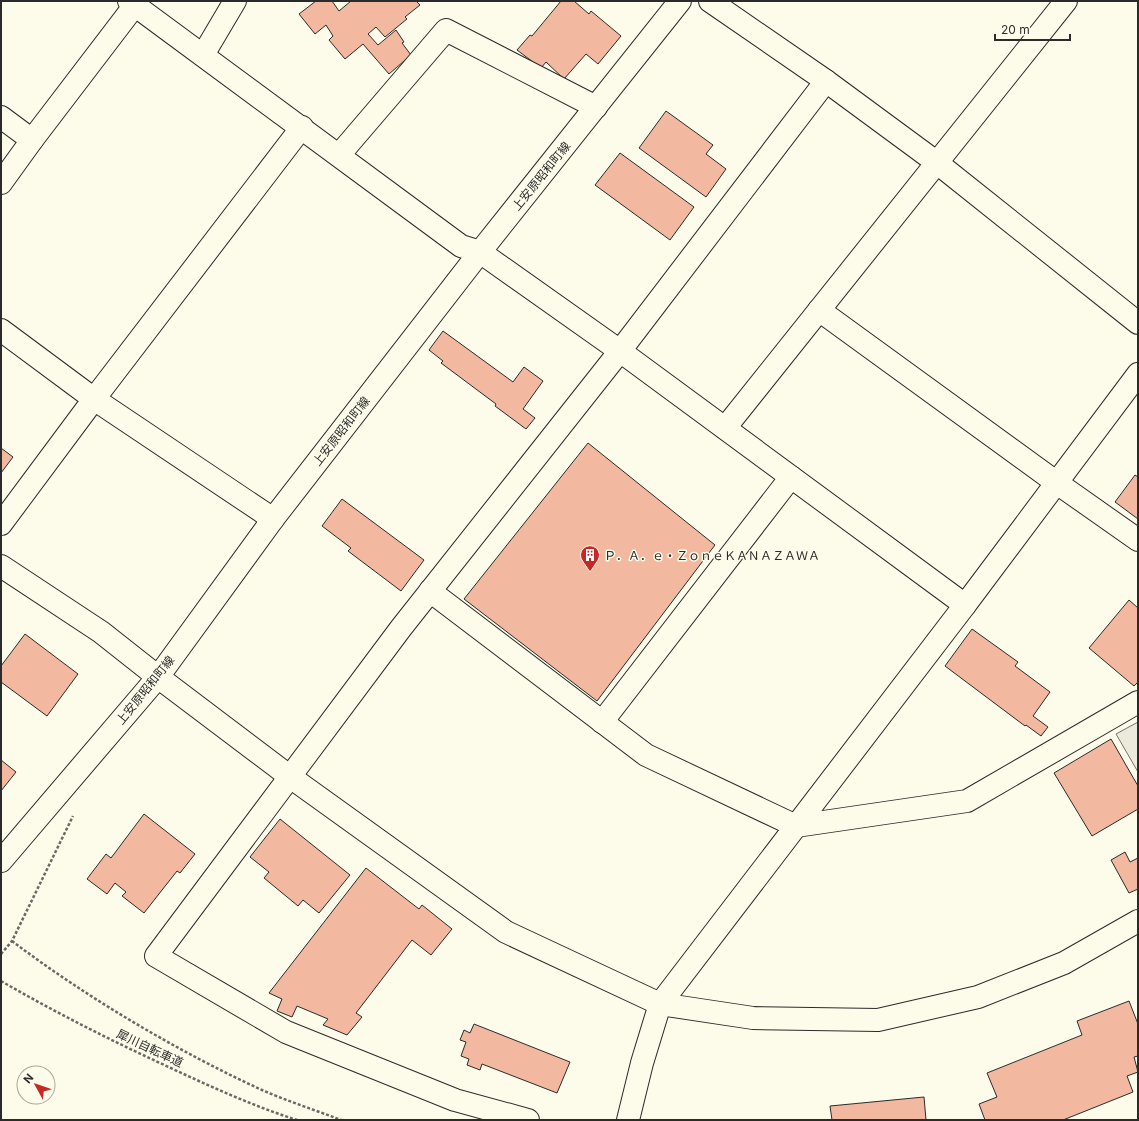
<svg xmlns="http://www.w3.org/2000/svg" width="1139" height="1121" font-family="Inter,'Noto Sans JP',sans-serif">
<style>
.parking{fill:#eceadb;stroke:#74746e}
.building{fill:#f2b8a0;stroke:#2b2b2b}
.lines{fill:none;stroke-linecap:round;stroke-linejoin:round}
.street-casing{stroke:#2b2b2b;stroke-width:24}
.secondary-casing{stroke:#2b2b2b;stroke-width:24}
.path{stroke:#6a6964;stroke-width:2.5;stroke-dasharray:3 2;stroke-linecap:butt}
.street{stroke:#fdfbea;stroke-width:22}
.secondary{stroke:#fdfbea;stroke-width:22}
.labels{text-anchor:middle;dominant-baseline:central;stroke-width:3;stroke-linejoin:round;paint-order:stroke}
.street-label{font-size:12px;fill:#2b2b2b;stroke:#fdfbea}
.poi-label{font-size:12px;fill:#2b2b2b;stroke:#fdfbea;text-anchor:start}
</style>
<rect width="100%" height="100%" fill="#fdfbea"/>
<polygon class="parking" points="1138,722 1138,772 1116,734"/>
<g class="building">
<polygon points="316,1 332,1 339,11 351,1 416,1 420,5 405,17 407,19 385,37 376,27 368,34 378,45 396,30 404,42 402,43 411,55 389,74 363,44 345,59 329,40 333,36 326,25 315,34 299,14"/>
<polygon points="561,1 574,1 589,14 591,11 621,36 598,64 586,54 564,79 546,62 541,68 517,50 530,35 532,36"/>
<polygon points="666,111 713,145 706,154 726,169 706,197 639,148"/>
<polygon points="620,153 694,207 670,240 595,185"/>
<polygon points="443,331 513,382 524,367 543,381 523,409 535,418 526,429 495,406 496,404 441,363 443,361 429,350"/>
<polygon points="588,443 715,545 597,701 464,599"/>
<polygon points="1,448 13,457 1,473"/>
<polygon points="1135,475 1138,477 1138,519 1115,502"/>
<polygon points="342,499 424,560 401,591 348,551 351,548 322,526"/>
<polygon points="1129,600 1138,608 1138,682 1134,686 1089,648"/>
<polygon points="972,629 1018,662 1015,666 1050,692 1033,716 1048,727 1041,736 1026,725 1025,726 945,666"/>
<polygon points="25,634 78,674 47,716 1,682 1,666"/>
<polygon points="1111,739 1138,786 1138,809 1092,836 1054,773"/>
<polygon points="1,760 16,772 1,791"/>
<polygon points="144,814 195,854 180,873 177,871 144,913 122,896 126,892 115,883 107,894 87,879 106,854 111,858"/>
<polygon points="280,819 350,875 319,913 303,900 298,906 264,878 269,872 250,857"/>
<polygon points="1125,852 1130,862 1138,858 1138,889 1129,893 1111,860"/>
<polygon points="366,868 419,909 422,905 452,929 431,955 412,940 356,1013 362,1017 347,1035 323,1025 328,1019 297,1006 292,1017 277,1011 282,999 269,993"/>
<polygon points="1129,1001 1138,1024 1138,1056 1134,1057 1138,1072 1127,1076 1133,1092 1063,1120 985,1120 979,1104 997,1097 987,1073 1082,1035 1077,1021"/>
<polygon points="474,1024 570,1062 557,1093 482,1064 480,1070 467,1065 469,1059 461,1056 466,1042 460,1040 464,1030 470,1033"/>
<polygon points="924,1097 926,1120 832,1120 830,1106"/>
</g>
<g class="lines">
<defs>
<g id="street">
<polyline points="129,1 461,246 480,252 620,351 965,605 660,1004 642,1063 628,1120"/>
<polyline points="203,55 235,1"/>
<polyline points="826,81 936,162 1138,323"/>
<polyline points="1,117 32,140 1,183"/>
<polyline points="32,140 135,5"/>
<polyline points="339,155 446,30 596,107"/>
<polyline points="819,310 1057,483 1138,540"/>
<polyline points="1,330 94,399 1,524"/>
<polyline points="725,428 1066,1"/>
<polyline points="273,519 94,399 302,127"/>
<polyline points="430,591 646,755 796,826 967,801 1138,702"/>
<polyline points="965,605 1138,374"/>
<polyline points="602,722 791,477"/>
<polyline points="528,1120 455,1100 286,1032 156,956 401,628 620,351 826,81 710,1"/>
</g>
<g id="secondary">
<polyline points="1,566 101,632 158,677 289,776 506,932 660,1004 753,1018 878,1020 978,997 1064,963 1138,921"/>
<polyline points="1,861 158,677 273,519 480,252 680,1"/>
</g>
</defs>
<use href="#street" class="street-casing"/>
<use href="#secondary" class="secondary-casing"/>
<g class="path">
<path d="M12 941C86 997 177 1051 262 1090 287 1101 315 1110 341 1120"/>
<polyline points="1,954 12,941 73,816"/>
<path d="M1 981C53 1011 106 1038 160 1063 205 1084 250 1105 297 1120"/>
</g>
<use href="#street" class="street"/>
<use href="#secondary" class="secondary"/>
</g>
<defs>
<symbol id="building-pin" viewBox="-11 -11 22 30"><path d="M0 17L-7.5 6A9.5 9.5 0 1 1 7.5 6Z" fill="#c62828" stroke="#fdfbea"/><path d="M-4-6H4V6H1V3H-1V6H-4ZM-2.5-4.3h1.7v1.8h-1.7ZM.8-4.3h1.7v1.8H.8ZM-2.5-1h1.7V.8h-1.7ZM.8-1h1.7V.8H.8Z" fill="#fff"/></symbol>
</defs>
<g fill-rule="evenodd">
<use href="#building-pin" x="579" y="544" width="22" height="30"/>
</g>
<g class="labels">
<g class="street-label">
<text transform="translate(541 176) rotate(-51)">上安原昭和町線</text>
<text transform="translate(341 431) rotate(-52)">上安原昭和町線</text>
<text transform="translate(145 690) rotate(-51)">上安原昭和町線</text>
<text transform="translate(150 1048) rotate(25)">犀川自転車道</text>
</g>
<g class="poi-label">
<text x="604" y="555">Ｐ．Ａ．ｅ・ＺｏｎｅＫＡＮＡＺＡＷＡ</text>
</g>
</g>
<rect width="1139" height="1121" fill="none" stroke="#2b2b2b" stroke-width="4"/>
<g transform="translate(36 1085) rotate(310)"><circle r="19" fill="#fdfbea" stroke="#a9a89e"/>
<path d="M0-3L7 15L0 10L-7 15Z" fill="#c62828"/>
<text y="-6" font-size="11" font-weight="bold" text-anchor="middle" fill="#2b2b2b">N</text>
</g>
<path d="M995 34v6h75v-6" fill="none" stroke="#2b2b2b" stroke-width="2"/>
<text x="1001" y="34" font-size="12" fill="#2b2b2b" stroke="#fdfbea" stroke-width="3" paint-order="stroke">20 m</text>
</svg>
